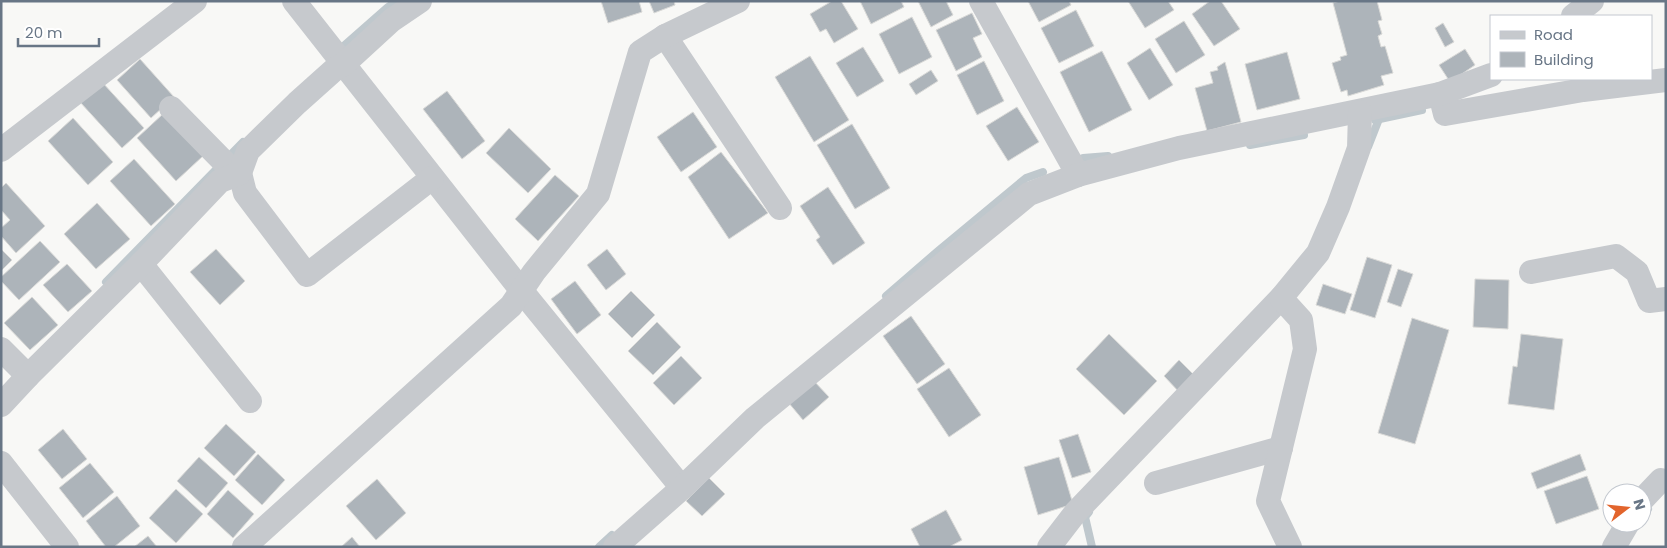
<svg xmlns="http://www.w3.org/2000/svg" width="1667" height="548" font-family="Poppins,sans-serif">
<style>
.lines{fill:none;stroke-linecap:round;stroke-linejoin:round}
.stream{stroke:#bfc8cd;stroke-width:8}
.building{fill:#adb4ba;stroke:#dadad8}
.street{stroke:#c6c9cd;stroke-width:24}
</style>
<rect width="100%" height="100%" fill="#f8f8f6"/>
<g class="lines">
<g class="stream">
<polyline points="338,51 388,7 397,1"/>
<polyline points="1375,120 1422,110"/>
<polyline points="1250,145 1304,135"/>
<polyline points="1368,147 1379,119"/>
<polyline points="1083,158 1108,156"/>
<polyline points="106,282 243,142"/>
<polyline points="886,296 938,251 1026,178 1043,172"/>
<polyline points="1089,512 1085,517 1092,547"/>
<polyline points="1642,516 1648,509"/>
<polyline points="599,547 612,535"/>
</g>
</g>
<g class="building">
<polygon points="601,1 639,1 642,12 608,23"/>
<polygon points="649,1 674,1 675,5 654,13"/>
<polygon points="832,1 841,1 858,29 834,43 826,29 820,32 810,14"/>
<polygon points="860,1 901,1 904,7 871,24"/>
<polygon points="918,1 946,1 953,15 931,27"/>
<polygon points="1028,1 1069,1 1071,5 1039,22"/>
<polygon points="1128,1 1168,1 1174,10 1145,28"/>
<polygon points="1210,1 1221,1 1240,29 1214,46 1192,14"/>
<polygon points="1340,1 1377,1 1382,20 1378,21 1382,34 1378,36 1381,47 1385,46 1393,73 1381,76 1384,85 1348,96 1347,90 1341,92 1332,63 1341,60 1340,57 1347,55 1333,3"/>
<polygon points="1076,10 1094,46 1059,63 1041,28"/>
<polygon points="972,13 982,34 973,38 982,57 956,71 936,30"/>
<polygon points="912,17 932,57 899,74 879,34"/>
<polygon points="1184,21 1205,55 1176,73 1155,39"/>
<polygon points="1443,23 1454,42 1445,47 1435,28"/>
<polygon points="863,47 884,81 857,97 836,63"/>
<polygon points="1150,48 1173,85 1149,100 1127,63"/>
<polygon points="1465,49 1475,65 1450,82 1439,65"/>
<polygon points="1102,51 1132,110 1089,132 1060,72"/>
<polygon points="1287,52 1300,99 1257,110 1245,64"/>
<polygon points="810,56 849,120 814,142 775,77"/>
<polygon points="140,59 174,97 151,118 117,80"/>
<polygon points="984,61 1004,101 977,115 957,75"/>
<polygon points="1225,62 1241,122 1207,131 1195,88 1213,83 1210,72 1218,70 1217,67"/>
<polygon points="931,70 938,81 916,95 909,84"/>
<polygon points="102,82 144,128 122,148 80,102"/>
<polygon points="447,91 485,141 462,159 423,109"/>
<polygon points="1017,107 1039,142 1008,161 986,126"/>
<polygon points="693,112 717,147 681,172 657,137"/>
<polygon points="164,113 203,156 176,181 137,138"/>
<polygon points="73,118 113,162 88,185 48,141"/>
<polygon points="852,124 890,188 855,209 817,145"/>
<polygon points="509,128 551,169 528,193 486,153"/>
<polygon points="721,152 768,213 729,239 688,177"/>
<polygon points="134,159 175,204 151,226 110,181"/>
<polygon points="555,175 579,196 538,241 515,219"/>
<polygon points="6,183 45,226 16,253 1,236 1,228 10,220 1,210 1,188"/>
<polygon points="828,187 865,243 833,265 816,240 820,237 800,206"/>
<polygon points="97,203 130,239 96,269 64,234"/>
<polygon points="40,241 60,262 19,300 1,281 1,277"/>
<polygon points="1,249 12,260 1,271"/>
<polygon points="216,249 245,281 220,305 190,272"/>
<polygon points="607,249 626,274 606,290 587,265"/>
<polygon points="1367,257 1392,265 1375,318 1350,310"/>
<polygon points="67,264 92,291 68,312 43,285"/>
<polygon points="1398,269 1413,274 1401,307 1387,302"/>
<polygon points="1475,279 1509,280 1508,329 1473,327"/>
<polygon points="575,281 601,315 577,334 551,299"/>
<polygon points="1323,284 1352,294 1345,314 1316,305"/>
<polygon points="631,291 655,315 632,338 608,314"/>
<polygon points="32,297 58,325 30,350 4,323"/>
<polygon points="911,316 945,364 917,384 883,336"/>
<polygon points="1412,318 1449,330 1415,444 1378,433"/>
<polygon points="657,322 681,347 653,375 628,351"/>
<polygon points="1109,334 1157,381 1124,415 1076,369"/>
<polygon points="1521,334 1563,339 1554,410 1508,404 1513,366 1517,367"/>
<polygon points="681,356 702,378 674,405 653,383"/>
<polygon points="1179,360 1196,377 1180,393 1164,376"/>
<polygon points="949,368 981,415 949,437 917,389"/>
<polygon points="813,380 829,397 803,420 788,402"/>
<polygon points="226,424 256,452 234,476 204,448"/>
<polygon points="63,429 87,459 62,479 38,450"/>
<polygon points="1078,434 1091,472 1072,478 1059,440"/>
<polygon points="258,454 285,480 262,505 235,480"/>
<polygon points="1580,454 1586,470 1537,489 1531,473"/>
<polygon points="199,457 228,483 206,508 177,481"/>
<polygon points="1059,457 1073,504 1038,515 1024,467"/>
<polygon points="90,463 114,492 83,518 59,488"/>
<polygon points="1587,476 1599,509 1556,524 1544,491"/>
<polygon points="709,478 725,494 702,516 686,501"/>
<polygon points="377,479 406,513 376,540 346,506"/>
<polygon points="176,489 203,514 176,543 149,518"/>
<polygon points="228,490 254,514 233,538 207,514"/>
<polygon points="117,496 140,526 114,547 106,547 86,521"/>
<polygon points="946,510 962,540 949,547 920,547 911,529"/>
<polygon points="148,536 157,547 134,547"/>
<polygon points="352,537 360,547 341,547"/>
</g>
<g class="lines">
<g class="street">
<polyline points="294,1 525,295 682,488"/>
<polyline points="981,1 1078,175"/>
<polyline points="1573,16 1592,1"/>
<polyline points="665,36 780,208"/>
<polyline points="1440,94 1445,114 1583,90 1666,80"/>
<polyline points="171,108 225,163 240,173 245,193 307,275 432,178"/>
<polyline points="1,150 195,1"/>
<polyline points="141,264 250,401"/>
<polyline points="1531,272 1616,256 1637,272 1649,301 1666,299"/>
<polyline points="1,349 28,376"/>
<polyline points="1,405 28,376 141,264 220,181 240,173 248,151 297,103 335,69 344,64 392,20 420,1"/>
<polyline points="1,463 67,547"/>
<polyline points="1156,483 1281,448"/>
<polyline points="1642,500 1661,480"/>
<polyline points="244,547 511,306 534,272 598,194 640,52 665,36 738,1"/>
<polyline points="615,547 682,488 755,418 1029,194 1078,175 1179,148 1440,94 1491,75"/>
<polyline points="1049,547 1076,512 1281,298"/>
<polyline points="1290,547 1268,501 1305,349 1301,320 1281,298 1318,253 1338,207 1359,148 1360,112"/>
<polyline points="1614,547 1628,523"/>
</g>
</g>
<rect width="1667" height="548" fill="none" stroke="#687686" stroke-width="5"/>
<rect x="1490" y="15" width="162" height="65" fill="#ffffff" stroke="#c3c8cf"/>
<rect x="1500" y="31" width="25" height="8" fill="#c6c9cd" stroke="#c3c8cf"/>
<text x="1534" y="40" font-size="15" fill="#687686">Road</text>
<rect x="1500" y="52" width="25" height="15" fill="#adb4ba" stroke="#c3c8cf"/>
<text x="1534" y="65" font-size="15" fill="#687686">Building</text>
<g transform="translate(1627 508) rotate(74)"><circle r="24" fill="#ffffff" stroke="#c3c8cf"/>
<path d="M0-4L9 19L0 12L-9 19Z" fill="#e2642c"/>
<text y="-8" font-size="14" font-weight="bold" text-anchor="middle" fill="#687686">N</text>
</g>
<path d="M18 38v8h81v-8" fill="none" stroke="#687686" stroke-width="2.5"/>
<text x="25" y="38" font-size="15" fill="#687686" stroke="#ffffff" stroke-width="4" paint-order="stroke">20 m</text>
</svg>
